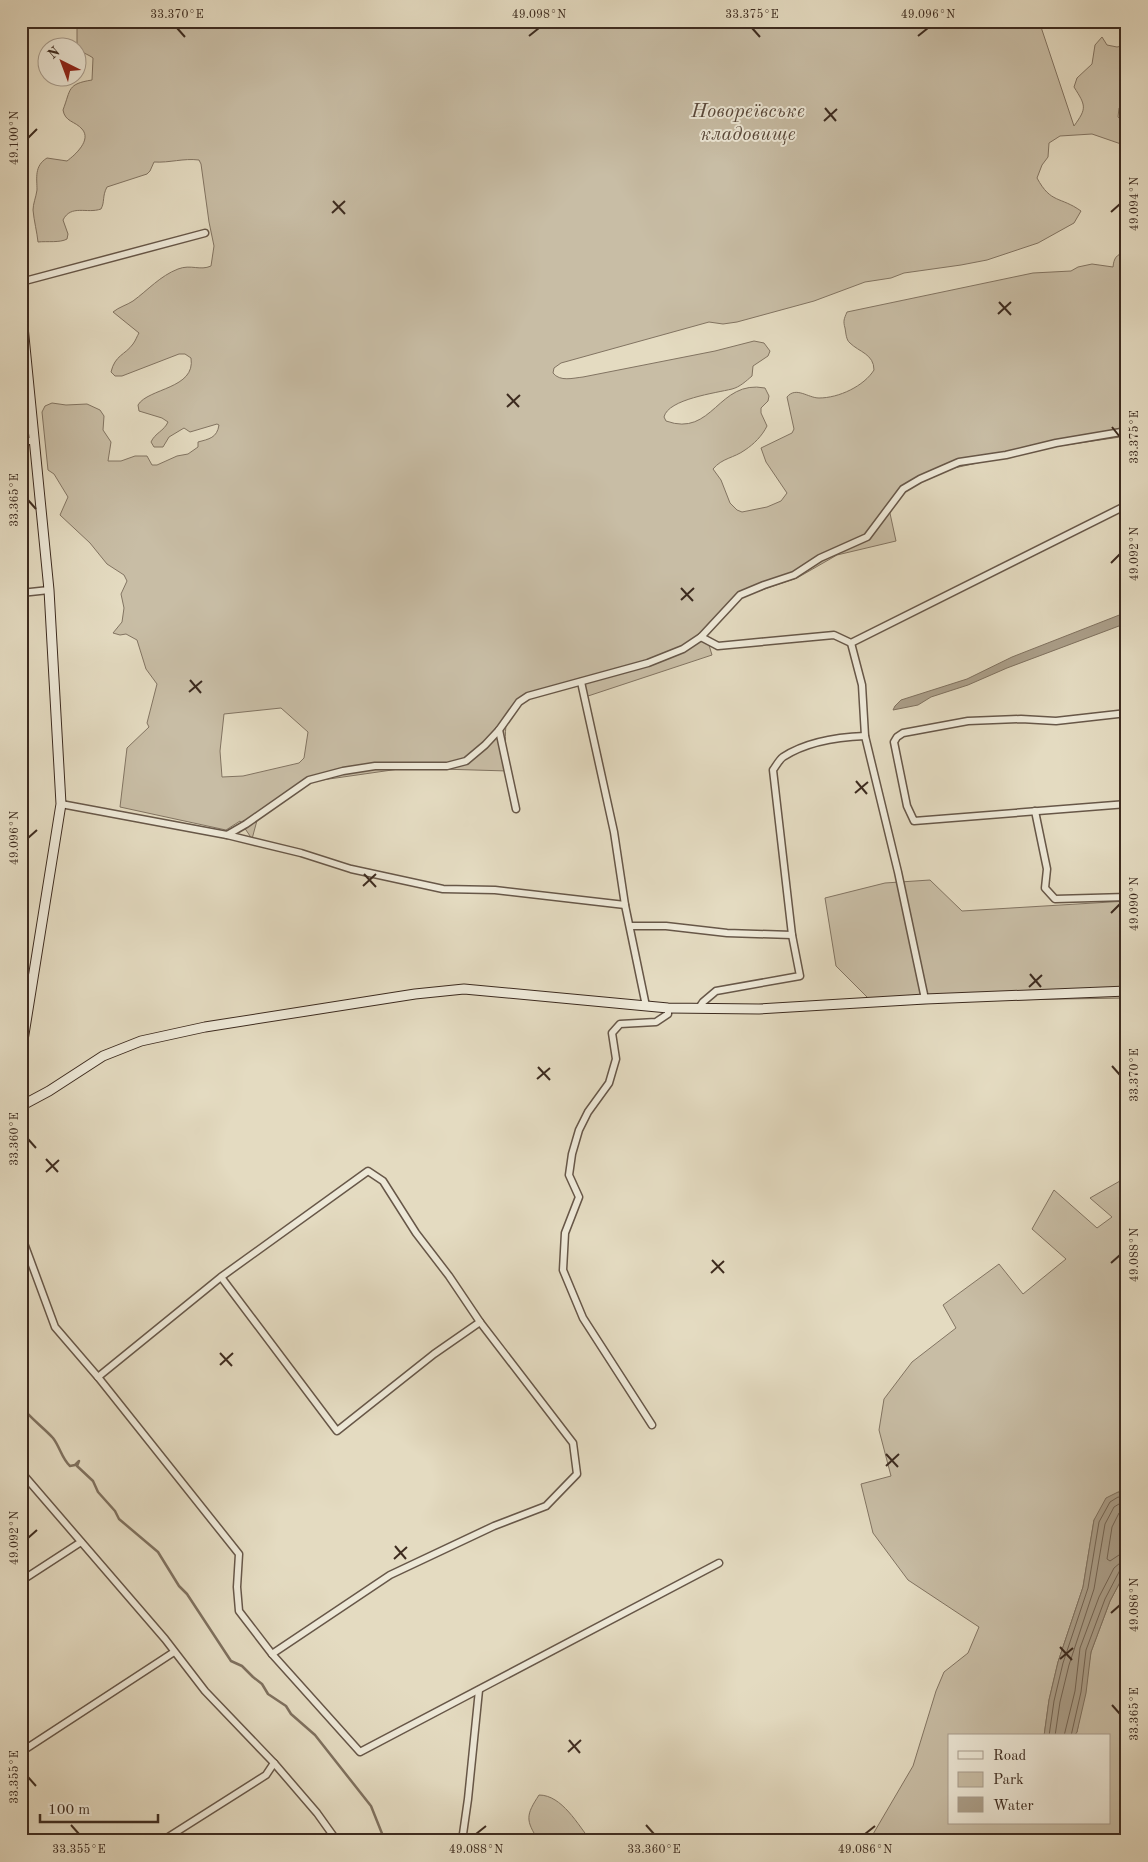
<svg xmlns="http://www.w3.org/2000/svg" width="1148" height="1862" font-family="'Old Standard TT',serif">
<style>
.green{fill:#c8bda5;stroke:#827462;fill-rule:evenodd}
.water{fill:#ab9f8a;stroke:#7f715f}
.lines{fill:none;stroke-linecap:round;stroke-linejoin:round}
.shore{stroke:#746554;stroke-width:1}
.stream{stroke:#7f715f;stroke-width:2.5}
.street-casing{stroke:#675748;stroke-width:9}
.secondary-casing{stroke:#3d2b1f;stroke-width:11}
.street{stroke:#ede8d7;stroke-width:6}
.secondary{stroke:#ede8d7;stroke-width:9}
.ticks{fill:none;stroke:#3d2b1f;stroke-width:2}
.labels{text-anchor:middle;dominant-baseline:central;stroke-width:4;stroke-linejoin:round;paint-order:stroke}
.park-label{font-size:20px;font-style:italic;fill:#59483a;stroke:#ede8d7}
.neatline{fill:none;stroke:#3d2b1f;stroke-width:2}
.ticks-label{font-size:12px;text-anchor:middle;fill:#3d2b1f}
</style>
<rect width="100%" height="100%" fill="#e4dbc1"/>
<filter id="stains"><feTurbulence type="fractalNoise" baseFrequency=".004" numOctaves="4"/><feColorMatrix values="0 0 0 0 .2 0 0 0 0 .09 0 0 0 0 .02 0 0 0 .5 -.17"/></filter>
<radialGradient id="worn" r=".72"><stop offset=".6" stop-color="#630" stop-opacity="0"/><stop offset="1" stop-color="#630" stop-opacity=".3"/></radialGradient>
<g class="green">
<path d="M77 21H1039L1074 126C1087 108 1086 106 1074 87L1077 78 1092 64 1095 45 1102 37 1107 45 1117 47 1127 45V104L1119 108 1118 117 1127 125V143L1121 144 1092 134 1060 136 1049 143 1048 157 1042 165 1037 178C1051 204 1060 196 1081 211L1074 223 1038 243 987 260 961 265 904 273 891 278 865 282 814 301 737 322 723 324 709 322 561 363 554 368 553 373C560 382 573 378 583 377L715 351 754 341 764 343 770 351 768 356 753 366 752 376C746 381 740 387 732 389 716 393 668 399 664 417L666 421C713 438 718 379 765 388L769 396 768 401 761 408V413L767 426C762 436 754 444 745 450 734 458 722 458 713 469L721 480 730 503 737 510 742 512 767 507 781 501 787 493 766 462 761 448 792 433 794 429 787 397C796 386 808 398 819 398 839 398 864 386 874 370 874 354 859 352 850 343 846 340 846 333 845 328 843 321 844 319 847 312L1033 273 1071 271 1078 267 1092 264 1113 267C1114 258 1116 255 1125 252L1127 255V436L1052 447 940 471 910 485 888 504 896 541 837 555 797 578 741 597 705 632 712 655 582 698 578 686C562 690 536 692 521 699 499 708 506 752 508 771L406 768 301 783 259 813 252 839 240 821 226 830 120 807 127 748 149 727 147 723 157 684 146 669 137 640 126 634 120 635 113 633 122 622 124 608 121 594 127 581 124 575 107 564 90 543 60 515 68 497 54 474 48 470 42 412 45 406 52 403 66 405 87 404 100 410 104 416 103 430 111 442 108 461H121L135 456H147L152 465H157L177 456 188 454 198 447V442C209 439 217 438 219 425L217 424 190 432 184 428 169 437 163 447H154L151 442C155 433 164 431 168 422L162 418 139 411 138 405C148 388 196 389 191 358L185 354H179L122 376H115L111 372C115 355 125 355 133 344 136 340 137 336 139 333L113 312C119 307 127 305 133 301 148 290 160 276 178 269 191 264 200 271 211 266L214 246 209 222 201 164 199 160C183 158 170 163 154 162L150 171 147 174 107 187C102 196 105 202 101 209 87 214 71 204 63 220L68 234 67 239C60 243 47 241 38 242 37 232 34 221 33 210 33 204 36 197 37 190 37 178 34 166 47 158L67 161C75 155 92 140 82 129 75 121 65 122 63 110 71 89 67 84 92 80L93 58C88 54 81 53 77 47ZM281 708 308 732 304 758 299 763 243 776 222 777 220 751 224 714Z"/>
<polygon points="930,880 962,911 1127,901 1127,998 1002,1000 876,1006 836,966 825,898 885,883"/>
<polygon points="1127,1177 1127,1494 1118,1492 1094,1520 1083,1587 1058,1662 1049,1700 1044,1736 949,1736 949,1823 1109,1823 1109,1736 1074,1736 1077,1732 1091,1652 1110,1601 1127,1569 1127,1841 869,1841 913,1766 936,1691 944,1672 968,1653 979,1627 908,1580 873,1533 861,1484 891,1476 879,1430 884,1399 912,1362 956,1328 943,1305 999,1264 1023,1294 1066,1259 1032,1229 1054,1190 1097,1228 1112,1217 1090,1198"/>
<path d="M539 1795C562 1795 578 1825 591 1841H539C525 1820 526 1815 539 1795Z"/>
</g>
<g class="water">
<polygon points="1127,612 1127,623 1007,668 968,685 931,697 918,705 893,710 895,706 901,700 967,679 1012,657"/>
<polygon points="1118,1492 1127,1494 1127,1569 1110,1601 1091,1652 1086,1693 1077,1732 1074,1736 1044,1736 1049,1700 1058,1662 1083,1587 1094,1520 1106,1498"/>
</g>
<g class="lines">
<g class="shore">
<polyline points="1127,1512 1119,1513 1112,1527 1107,1559 1110,1561 1119,1555 1127,1554"/>
<polyline points="1049,1736 1054,1701 1063,1663 1088,1588 1099,1522 1110,1502 1118,1497 1127,1499"/>
<polyline points="1055,1736 1060,1702 1069,1665 1094,1589 1105,1524 1114,1507 1119,1504 1127,1505"/>
<polyline points="1064,1736 1075,1691 1080,1648 1099,1597 1114,1568 1120,1563 1127,1561"/>
<polyline points="1071,1736 1081,1692 1086,1650 1105,1599 1120,1570 1127,1568"/>
</g>
<path class="stream" d="M21 1406C30 1418 43 1427 53 1438 60 1447 62 1459 70 1466L75 1465 79 1461 77 1466 93 1481 98 1492 115 1511 119 1519 158 1552 179 1586 187 1594 231 1661 242 1666 253 1677 262 1684 268 1694 286 1706 291 1714 315 1735 371 1806 385 1841"/>
<defs>
<g id="street">
<polyline points="21,282 205,233"/>
<polyline points="21,441 33,441"/>
<polyline points="21,593 49,590"/>
<polyline points="701,637 718,646 834,635 851,643 1127,505"/>
<polyline points="851,643 862,685 865,736 898,872 925,999"/>
<polyline points="581,682 614,832 625,905 646,1006"/>
<polyline points="1127,713 1056,721 1021,719 968,721 903,733 897,737 894,742 907,806 914,821 1127,804"/>
<polyline points="499,730 516,809"/>
<polyline points="61,804 227,835 246,824 309,780 343,771 375,766 447,766 466,761 485,745 499,730 519,702 528,696 648,663 683,649 701,637 740,595 764,585 794,575 820,558 867,537 903,489 920,479 959,462 1006,455 1056,443 1127,431"/>
<polyline points="1035,811 1047,869 1045,888 1055,899 1127,897"/>
<polyline points="227,835 301,853 351,869 443,889 495,890 625,905"/>
<polyline points="630,926 666,926 727,933 792,935"/>
<path d="M699 1008 703 1002 716 991 800 976 792 935 773 770C776 766 779 760 783 757 806 742 838 737 865 736"/>
<polyline points="21,1235 55,1327 98,1377 239,1554 237,1587 239,1611 272,1654 360,1752 719,1563"/>
<polyline points="98,1377 221,1277 368,1171 383,1181 416,1233 449,1276 480,1322 434,1354 337,1431 221,1277"/>
<polyline points="652,1425 583,1318 563,1270 565,1233 579,1197 569,1175 572,1154 579,1130 588,1112 609,1083 616,1059 612,1033 620,1024 656,1022 668,1014 668,1008"/>
<polyline points="21,1472 165,1639 205,1691 274,1763 317,1813 337,1841"/>
<polyline points="21,1581 81,1542"/>
<polyline points="272,1654 390,1575 494,1526 546,1506 577,1474 573,1443 480,1322"/>
<polyline points="21,1752 174,1652"/>
<polyline points="162,1841 266,1775 274,1763"/>
<polyline points="462,1841 468,1799 479,1690"/>
<polyline points="689,1841 692,1838"/>
</g>
<g id="secondary">
<polyline points="21,306 49,590 61,804 21,1053"/>
<polyline points="21,1106 49,1091 103,1056 141,1041 205,1027 415,994 464,989 668,1008 759,1009 925,999 1127,991"/>
</g>
</defs>
<use href="#street" class="street-casing"/>
<use href="#secondary" class="secondary-casing"/>
<use href="#street" class="street"/>
<use href="#secondary" class="secondary"/>
</g>
<path class="ticks" d="M177 28 185 37M752 28 760 37M529 36 539 28M918 36 928 28M825 108 836 121M824 121 837 109M28 138 37 129M333 201 345 214M1111 212 1120 204M332 213 345 201M999 302 1011 315M998 314 1011 302M507 394 519 407M507 407 520 395M1112 427 1120 437M28 500 36 509M1111 563 1120 554M681 588 693 601M681 600 694 588M190 680 201 693M189 692 202 681M856 781 867 794M855 793 868 782M28 838 37 830M364 874 376 887M363 886 376 874M1111 913 1120 904M1030 974 1041 987M1029 987 1042 975M1112 1066 1120 1075M538 1067 550 1080M537 1079 550 1068M28 1139 36 1148M46 1159 58 1172M46 1172 59 1160M712 1260 724 1273M1111 1263 1120 1255M711 1273 724 1261M220 1353 232 1366M220 1365 233 1353M886 1454 898 1467M886 1466 899 1454M28 1538 37 1530M395 1546 406 1559M394 1559 407 1547M1111 1613 1120 1605M1060 1647 1072 1660M1060 1659 1073 1648M1112 1705 1120 1714M569 1740 580 1753M568 1752 581 1740M28 1777 36 1786M71 1825 79 1834M646 1825 654 1834M476 1834 486 1826M865 1834 875 1826"/>
<g class="labels">
<g class="park-label">
<text x="748" y="112">Новореївське<tspan x="748" dy="23">кладовище</tspan></text>
</g>
</g>
<rect width="1148" height="1862" fill="none" stroke="#e4dbc1" stroke-width="55"/>
<rect x="948" y="1734" width="162" height="90" fill="#ede8d7" stroke="#a79c8d"/>
<rect x="958" y="1751" width="25" height="8" fill="#ede8d7" stroke="#a79c8d"/>
<text x="993" y="1760" font-size="15" fill="#3d2b1f">Road</text>
<rect x="958" y="1772" width="25" height="15" fill="#c8bda5" stroke="#a79c8d"/>
<text x="993" y="1784" font-size="15" fill="#3d2b1f">Park</text>
<rect x="958" y="1797" width="25" height="15" fill="#ab9f8a" stroke="#a79c8d"/>
<text x="993" y="1810" font-size="15" fill="#3d2b1f">Water</text>
<g transform="translate(62 62) rotate(318)"><circle r="24" fill="#ede8d7" stroke="#a79c8d"/>
<path d="M0-4L9 19L0 12L-9 19Z" fill="#8f2418"/>
<text y="-8" font-size="14" font-weight="bold" text-anchor="middle" fill="#3d2b1f">N</text>
</g>
<path d="M40 1814v8h118v-8" fill="none" stroke="#3d2b1f" stroke-width="2.5"/>
<text x="48" y="1814" font-size="15" fill="#3d2b1f" stroke="#ede8d7" stroke-width="4" paint-order="stroke">100 m</text>
<rect x="28" y="28" width="1092" height="1806" class="neatline"/>
<g class="ticks-label">
<text x="177" y="18">33.370°E</text>
<text x="539" y="18">49.098°N</text>
<text x="752" y="18">33.375°E</text>
<text x="928" y="18">49.096°N</text>
<text transform="translate(14 138) rotate(-90)" y="4">49.100°N</text>
<text transform="translate(1134 204) rotate(-90)" y="4">49.094°N</text>
<text transform="translate(1134 437) rotate(-90)" y="4">33.375°E</text>
<text transform="translate(14 500) rotate(-90)" y="4">33.365°E</text>
<text transform="translate(1134 554) rotate(-90)" y="4">49.092°N</text>
<text transform="translate(14 838) rotate(-90)" y="4">49.096°N</text>
<text transform="translate(1134 904) rotate(-90)" y="4">49.090°N</text>
<text transform="translate(1134 1075) rotate(-90)" y="4">33.370°E</text>
<text transform="translate(14 1139) rotate(-90)" y="4">33.360°E</text>
<text transform="translate(1134 1255) rotate(-90)" y="4">49.088°N</text>
<text transform="translate(14 1538) rotate(-90)" y="4">49.092°N</text>
<text transform="translate(1134 1605) rotate(-90)" y="4">49.086°N</text>
<text transform="translate(1134 1714) rotate(-90)" y="4">33.365°E</text>
<text transform="translate(14 1777) rotate(-90)" y="4">33.355°E</text>
<text x="79" y="1853">33.355°E</text>
<text x="476" y="1853">49.088°N</text>
<text x="654" y="1853">33.360°E</text>
<text x="865" y="1853">49.086°N</text>
</g>
<rect width="100%" height="100%" filter="url(#stains)"/>
<rect width="100%" height="100%" fill="url(#worn)"/>
</svg>
